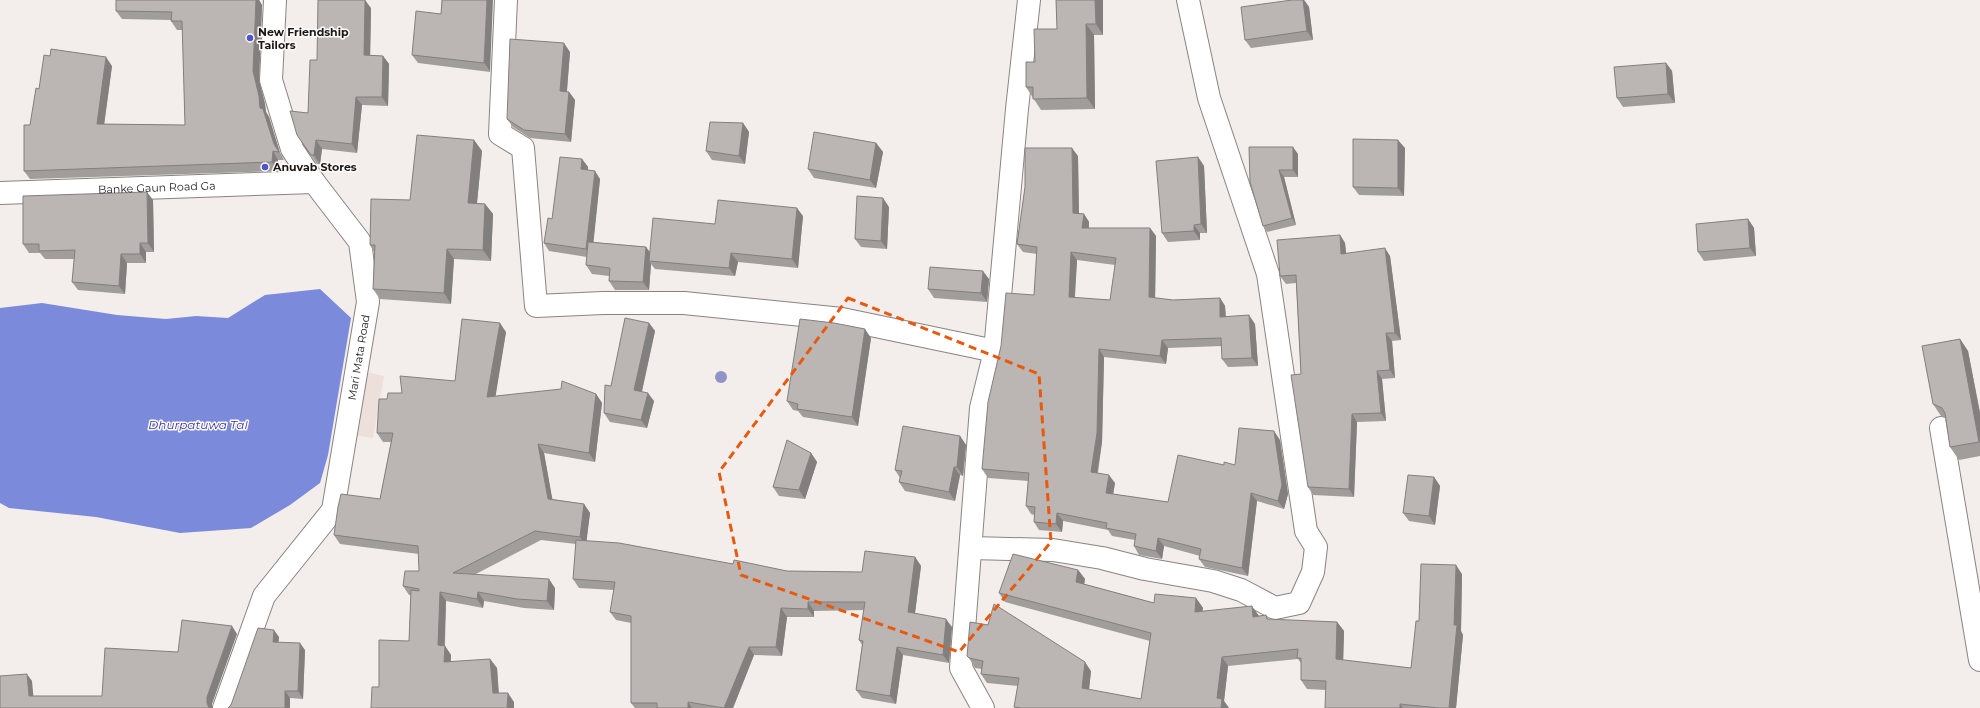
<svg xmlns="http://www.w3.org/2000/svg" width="1980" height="708" font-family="Montserrat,sans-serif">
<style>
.built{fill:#ede0da}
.water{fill:#7b8ada}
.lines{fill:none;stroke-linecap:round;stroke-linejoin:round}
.minor-casing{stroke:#898482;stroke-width:24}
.minor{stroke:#fff;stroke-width:22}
.tree{fill:#9193c6}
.wall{fill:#a19d9b;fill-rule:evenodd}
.shaded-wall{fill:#837f7e}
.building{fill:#bbb6b4;stroke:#837f7e;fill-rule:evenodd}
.marked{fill:none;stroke:#e8590c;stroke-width:3;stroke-dasharray:8 5;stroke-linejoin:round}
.poi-dot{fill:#4c55cb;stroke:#fffbfa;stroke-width:1.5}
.labels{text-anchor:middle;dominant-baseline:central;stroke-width:3;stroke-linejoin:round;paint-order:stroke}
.poi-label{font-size:11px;font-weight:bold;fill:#1a1817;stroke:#fffbfa;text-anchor:start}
.street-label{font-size:11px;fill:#1a1817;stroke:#fffbfa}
.water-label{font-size:12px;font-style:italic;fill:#363b9a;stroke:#fffbfa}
</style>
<rect width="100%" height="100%" fill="#f3eeeb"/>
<polygon class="built" points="361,371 384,376 373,438 349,434"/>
<polygon class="water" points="320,289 351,318 328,455 320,483 290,505 251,528 180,533 96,517 9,508 0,503 0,308 42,303 117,315 166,319 196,316 228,318 265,295"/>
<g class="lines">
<defs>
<g id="minor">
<polyline points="506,0 500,134 523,148 536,306 603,303 684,303 842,319 995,351"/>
<path id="s1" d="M0 193 314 182"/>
<polyline points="1941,428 1980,660"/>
<polyline points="972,548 1053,550 1102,558 1145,569 1213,581 1241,590 1275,608 1299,603 1313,572 1316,547 1306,531 1268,274 1209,98 1188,0"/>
<path id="s2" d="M224 708 264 596 333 510 368 302 360 242 314 182 292 149 271 80 275 0"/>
<polyline points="983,708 961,668 981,408 995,351 1017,109 1029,0"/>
</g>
</defs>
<use href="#minor" class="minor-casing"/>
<use href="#minor" class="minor"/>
</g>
<circle class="tree" cx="721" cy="377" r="6"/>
<g class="wall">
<polygon points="259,0 262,5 259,80 265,104 266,112 269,117 280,153 284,160 278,160 278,171 30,179 24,171 30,125 39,89 112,66 104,124 185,125 183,30 177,30 171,21 171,20 122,19 116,11"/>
<polygon points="442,0 490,72 418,63 412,55 441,14"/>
<polygon points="1056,0 1103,0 1103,35 1094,35 1095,109 1041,110 1026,87 1057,29"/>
<polygon points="1292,0 1304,0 1309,7 1313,40 1251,48 1245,40"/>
<polygon points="371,8 370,55 383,56 389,64 388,106 362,105 357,153 322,149 320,164 317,164 297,135 308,113 317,60"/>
<polygon points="570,52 567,92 569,92 575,100 571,142 530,138 513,127 507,119"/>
<polygon points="1666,63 1672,71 1675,103 1623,107 1617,98"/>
<polygon points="743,123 749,132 745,164 712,160 706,151"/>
<polygon points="474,140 482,151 477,203 485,204 493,214 491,261 454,259 451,304 380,299 373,289 374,252 370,245 410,200"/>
<polygon points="876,143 883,152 876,188 814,178 808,169"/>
<polygon points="1405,148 1404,196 1359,195 1353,187"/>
<polygon points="1298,154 1298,177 1284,177 1296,225 1267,232 1263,226 1250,182"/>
<path d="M1078 156 1079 213 1084 214 1089 222V228H1150L1156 236 1155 298 1173 300 1220 298 1225 306 1226 316 1255 324 1258 366 1228 367 1222 359V346L1168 348 1166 364 1104 357 1102 442 1098 473 1115 483 1113 494 1168 502 1224 465H1235L1280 440 1288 494 1284 509 1257 501 1248 576 1205 567 1199 559 1200 556 1164 546 1162 559 1139 555 1134 546 1135 540 1112 536 1108 530 1063 521 1062 532 1039 530 1034 522V515L1031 514 1026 506 1028 481 988 478 982 469 1034 295 1037 254 1023 252 1017 244 1025 187ZM1077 260 1115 265 1110 300 1075 298Z"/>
<polygon points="1198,157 1204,166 1207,233 1200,233 1200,240 1168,242 1162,233"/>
<polygon points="582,159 588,167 588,170 600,179 593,242 646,247 650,252 715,224 803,216 798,268 738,262 735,276 655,269 651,264 649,290 615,290 609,281 609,276 592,274 586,265 587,257 549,251 544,243 552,219"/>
<polygon points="153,200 154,252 146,252 146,263 127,263 125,294 78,290 72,282 74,259 45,259 40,253 29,253 23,244"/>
<polygon points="889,207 887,249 861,247 855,239"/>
<polygon points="1748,219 1754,228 1756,256 1704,261 1698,252"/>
<polygon points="1340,235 1345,243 1346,253 1390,256 1401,340 1392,341 1395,378 1382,379 1386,421 1357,422 1354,497 1313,495 1308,487 1301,374 1296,283 1286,284 1280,276"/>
<polygon points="989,279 987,302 934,298 928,289"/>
<polygon points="649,323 655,331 642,392 654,401 647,428 610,422 604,413 611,386"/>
<polygon points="506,332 495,396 596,394 602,403 595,462 544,453 552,499 584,504 590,513 586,541 733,564 787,571 862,572 915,557 921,566 915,613 952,627 949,663 903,655 896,704 862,698 856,690 862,645 859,640 864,610 814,611 814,617 787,617 782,656 754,655 733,708 635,708 631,703 631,623 616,620 610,612 614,590 579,588 573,579 576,544 541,540 474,575 555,588 554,610 524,608 484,601 483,608 446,601 445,646 451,655 451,662 490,659 497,668 499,693 514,702 379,687 409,641 411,595 409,595 403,586 419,571 419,554 340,544 334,535 380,499 391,442 383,442 377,433 387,399 455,381"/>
<polygon points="871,338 858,426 803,417 798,411 793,410 787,401"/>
<polygon points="1960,339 1968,351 1980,413 1980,456 1959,460 1950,447 1945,418 1941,416 1933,404"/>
<polygon points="960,436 966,445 963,476 960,475 955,501 905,491 899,482 900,478 895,470"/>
<polygon points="811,453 817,462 805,499 779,496 773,487"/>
<polygon points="1434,477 1440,486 1435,525 1409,521 1403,513"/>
<polygon points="1078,570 1085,579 1084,584 1154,603 1196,598 1203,608 1202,611 1259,616 1266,615 1269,620 1337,622 1344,631 1343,660 1411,668 1419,621 1462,574 1461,631 1463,635 1456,708 1325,708 1326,690 1307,689 1301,680 1301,663 1298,659 1228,666 1224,701 1229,708 1015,708 1014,707 1018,686 987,683 981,674 982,669 975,668 969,658 1091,671 1089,690 1141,699 1150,641 1005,602 999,593"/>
<polygon points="279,637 278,642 305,650 303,699 290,698 290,708 228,708"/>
</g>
<g class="shaded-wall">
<polygon points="256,0 259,0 262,5 259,80 265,104 266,112 269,117 280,153 284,160 274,144 260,108 253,71"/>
<polygon points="365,0 371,8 370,64 364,55"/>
<polygon points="487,0 493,0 490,72 484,63"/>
<polygon points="1095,0 1103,0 1103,35 1096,24"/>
<polygon points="1303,0 1304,0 1309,7 1313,40 1307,31"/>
<polygon points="1086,24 1094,35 1095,109 1087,98"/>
<polygon points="564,43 570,52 566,100 560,91"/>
<polygon points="383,56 389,64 388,106 382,97"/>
<polygon points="106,57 112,66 103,133 97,124"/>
<polygon points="1666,63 1672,71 1675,103 1668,94"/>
<polygon points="569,92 575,100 571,142 565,134"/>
<polygon points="356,97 362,105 357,153 352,144"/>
<polygon points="743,123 749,132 745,164 739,156"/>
<polygon points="316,140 322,149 320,164 314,155"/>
<polygon points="474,140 482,151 476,213 468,203"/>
<polygon points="1398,140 1405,148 1404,196 1398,188"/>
<polygon points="876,143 883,152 876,188 870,180"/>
<polygon points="1293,147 1298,154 1298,177 1293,170"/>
<polygon points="1072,148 1078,156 1079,221 1073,213"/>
<polygon points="273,151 278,160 278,171 272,162"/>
<polygon points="1198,157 1204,166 1207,233 1201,224"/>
<polygon points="582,159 588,167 587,177 581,169"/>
<polygon points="1279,170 1284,177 1296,225 1292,218"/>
<polygon points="595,171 600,179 592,257 586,249"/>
<polygon points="147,192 153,200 154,252 148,243"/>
<polygon points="883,198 889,207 887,249 881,241"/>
<polygon points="485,204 493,214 491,261 483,250"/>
<polygon points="797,208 803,216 798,268 792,259"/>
<polygon points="1084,214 1089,222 1088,236 1082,228"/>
<polygon points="1748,219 1754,228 1756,256 1750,248"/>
<polygon points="1194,225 1200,233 1200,240 1194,231"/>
<polygon points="1150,228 1156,236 1155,306 1149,297"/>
<polygon points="1340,235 1345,243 1347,262 1341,254"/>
<polygon points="140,243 146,252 146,263 140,254"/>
<polygon points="646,247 652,256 649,261 651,264 649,290 643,282"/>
<polygon points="1385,248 1390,256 1401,340 1395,333"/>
<polygon points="447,249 454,259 451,304 444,293"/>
<polygon points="1071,252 1077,260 1074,305 1069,297"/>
<polygon points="731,253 738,262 735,276 729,268"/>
<polygon points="121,254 127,263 125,294 119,286"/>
<polygon points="983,271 989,279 987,302 981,293"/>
<polygon points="1220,298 1225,306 1226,325 1220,317"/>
<polygon points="1249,315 1255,324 1258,366 1252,358"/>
<polygon points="500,323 506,332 494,406 487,397"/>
<polygon points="649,323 655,331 640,399 634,390"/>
<polygon points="865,329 871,338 858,426 852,417"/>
<polygon points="1386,333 1392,341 1395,378 1390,370"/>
<polygon points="1960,339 1968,351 1980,413 1980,443 1979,442"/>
<polygon points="1162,340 1168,348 1166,364 1160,356"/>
<polygon points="1099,349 1104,357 1102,442 1096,480 1091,472"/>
<polygon points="1377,371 1382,379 1386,421 1381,413"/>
<polygon points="648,393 654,401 647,428 641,420"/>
<polygon points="596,394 602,403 595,462 589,453"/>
<polygon points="1352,414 1357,422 1354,497 1349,489"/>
<polygon points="1274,431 1280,440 1288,494 1284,509 1278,501"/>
<polygon points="960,436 966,445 963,476 957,467"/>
<polygon points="538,444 544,453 554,508 548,499"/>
<polygon points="811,453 817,462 805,499 799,490"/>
<polygon points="954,467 960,475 955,501 949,492"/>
<polygon points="1109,475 1115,483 1112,501 1106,493"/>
<polygon points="1434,477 1440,486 1435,525 1429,516"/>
<polygon points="1251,493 1257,501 1248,576 1242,568"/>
<polygon points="584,504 590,513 586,546 580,537"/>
<polygon points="1057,513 1063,521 1062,532 1056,524"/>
<polygon points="1158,538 1164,546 1162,559 1156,551"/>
<polygon points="915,557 921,566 914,621 908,612"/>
<polygon points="1456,565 1462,574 1461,631 1463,635 1456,708 1449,708 1454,625"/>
<polygon points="1078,570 1085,579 1083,591 1076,582"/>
<polygon points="549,579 555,588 554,610 547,601"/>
<polygon points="440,592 446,601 444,654 438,645"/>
<polygon points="478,592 484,601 483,608 477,599"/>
<polygon points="1196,598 1203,608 1201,621 1195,612"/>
<polygon points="808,602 814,611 814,617 808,609"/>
<polygon points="1252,606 1259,616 1260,626 1253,617"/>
<polygon points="781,608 787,617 782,656 776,647"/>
<polygon points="946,619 952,627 949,663 943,655"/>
<polygon points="1337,622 1344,631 1343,669 1336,659"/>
<polygon points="232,626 237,634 212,704 212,708 209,708 207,703 207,697"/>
<polygon points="274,630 279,637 278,649 273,642"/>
<polygon points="300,643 305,650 303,699 298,691"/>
<polygon points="445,646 451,655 450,671 444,662"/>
<polygon points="749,647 754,655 733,708 724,708"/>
<polygon points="897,647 903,655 896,704 890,696"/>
<polygon points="1222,657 1228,666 1224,701 1229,708 1221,708 1217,698"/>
<polygon points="490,659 497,668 499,702 493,693"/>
<polygon points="1085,662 1091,671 1088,698 1082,688"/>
<polygon points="27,674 32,681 34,703 29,696"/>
<polygon points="285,691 290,698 290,708 285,708"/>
<polygon points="508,693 514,702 514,708 507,708"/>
<polygon points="688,702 692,708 688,708"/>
<polygon points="1400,704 1403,708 1400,708"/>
</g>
<g class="building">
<polygon points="116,0 256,0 253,71 259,96 260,108 263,109 274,144 279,152 273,151 272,162 24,171 24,125 30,125 36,88 39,89 44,55 50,56 51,49 106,57 97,124 185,125 182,21 171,21 172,12 116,11"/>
<polygon points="318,0 365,0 364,55 383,56 382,97 356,97 352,144 316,140 314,155 311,155 297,135 290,111 308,113 310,60 317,60"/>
<polygon points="442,0 487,0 484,63 412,55 416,11 441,14"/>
<polygon points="1056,0 1095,0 1096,24 1086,24 1087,98 1033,99 1033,87 1026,87 1026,62 1035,62 1034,29 1057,29"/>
<polygon points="1292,0 1303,0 1307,31 1245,40 1241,7"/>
<polygon points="510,39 564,43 560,91 569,92 565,134 524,130 507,119"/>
<polygon points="1666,63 1668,94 1617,98 1614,67"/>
<polygon points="710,122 743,123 739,156 706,151"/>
<polygon points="814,132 876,143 870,180 808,169"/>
<polygon points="417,135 474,140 468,203 485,204 483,250 447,249 444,293 373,289 375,245 370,245 371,199 410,200"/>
<polygon points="1353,139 1398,140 1398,188 1353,187"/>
<polygon points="1249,147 1293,147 1293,170 1279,170 1292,218 1263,226 1250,182"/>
<path d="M1025 148H1072L1073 213 1084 214 1082 228H1150L1149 297 1173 300 1220 298V317L1249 315 1252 358 1222 359 1221 338 1162 340 1160 356 1099 349 1097 433 1091 472 1109 475 1106 493 1168 502 1178 455 1224 465V462L1235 465 1239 428 1274 431 1282 485 1278 501 1251 493 1242 568 1199 559 1201 549 1158 538 1156 551 1134 546 1136 534 1106 528 1107 523 1057 513 1056 524 1034 522 1035 507 1026 506 1029 473 982 469 988 402 1001 346 1006 293 1034 295 1037 247 1017 244 1025 187ZM1071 252 1116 258 1110 300 1069 297Z"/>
<polygon points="560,157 582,159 581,169 595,171 586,249 544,243 548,218 552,219"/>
<polygon points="1198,157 1201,224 1194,225 1194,231 1162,233 1156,161"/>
<polygon points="147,192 148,243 140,243 140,254 121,254 119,286 72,282 75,250 39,251 39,244 23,244 23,196"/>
<polygon points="857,196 883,198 881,241 855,239"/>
<polygon points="718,200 797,208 792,259 731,253 729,268 649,261 653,218 715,224"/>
<polygon points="1748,219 1750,248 1698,252 1696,224"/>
<polygon points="1340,235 1341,254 1385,248 1395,333 1386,333 1390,370 1377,371 1381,413 1352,414 1349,489 1308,487 1291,375 1301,374 1296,275 1280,276 1277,240"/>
<polygon points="588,242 646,247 643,282 609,281 610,268 586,265"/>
<polygon points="930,267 983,271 981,293 928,289"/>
<polygon points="625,318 649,323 634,390 648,393 641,420 604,413 605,385 611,386"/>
<polygon points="462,319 500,323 487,397 561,389 562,381 596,394 589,453 538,444 548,499 584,504 580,537 535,531 453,573 549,579 547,601 517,599 478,592 477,599 440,592 438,645 445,646 444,662 490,659 493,693 508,693 507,708 371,708 372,687 379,687 379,640 409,641 411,590 419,591 419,589 403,586 405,571 419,571 418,546 334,535 338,507 341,494 380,499 393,433 377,433 379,399 387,399 388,393 402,393 400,376 455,381"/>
<polygon points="800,319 834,323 865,329 852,417 797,409 798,404 787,401"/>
<polygon points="1960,339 1979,442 1950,447 1945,413 1942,408 1933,404 1922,346"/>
<polygon points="903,426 960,436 957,467 954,467 949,492 899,482 902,471 895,470"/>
<polygon points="787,440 811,453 799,490 773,487"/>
<polygon points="1408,475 1434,477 1429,516 1403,513"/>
<polygon points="576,540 619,543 733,564 734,560 787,571 862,572 865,551 915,557 908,612 946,619 943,655 897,647 890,696 856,690 863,641 859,640 865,602 808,602 808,609 781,608 776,647 749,647 724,708 688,702 688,708 657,708 657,703 631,703 631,616 610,612 615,582 573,579"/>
<polygon points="1013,554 1078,570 1076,582 1154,603 1155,594 1196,598 1195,612 1252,606 1253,617 1266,615 1267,619 1337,622 1336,659 1411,668 1416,621 1419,621 1421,564 1456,565 1454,625 1457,625 1449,708 1439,708 1400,704 1400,708 1325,708 1326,681 1301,680 1301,658 1297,658 1298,649 1222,657 1217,698 1222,699 1221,708 1021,708 1014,707 1019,678 981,674 983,661 969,658 967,656 970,622 988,625 994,604 1085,662 1082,688 1141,699 1151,633 999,593"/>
<polygon points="182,620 232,626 207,697 207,703 209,708 0,708 0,676 27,674 29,696 102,696 105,648 178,652"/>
<polygon points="258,628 274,630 273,642 300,643 298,691 285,691 285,708 228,708 231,705"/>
</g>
<path class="marked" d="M848 298 1039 374 1051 542 959 652 741 575 719 472Z"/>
<g class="poi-dot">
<circle cx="250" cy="38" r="4"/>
<circle cx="265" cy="167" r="4"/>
</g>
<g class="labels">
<g class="poi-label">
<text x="258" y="32">New Friendship<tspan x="258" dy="13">Tailors</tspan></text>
<text x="273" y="167">Anuvab Stores</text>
</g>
<g class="street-label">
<text stroke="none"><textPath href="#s1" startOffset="157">Banke Gaun Road Ga</textPath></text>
<text stroke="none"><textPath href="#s2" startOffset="384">Mari Mata Road</textPath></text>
</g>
<g class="water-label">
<text x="198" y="424">Dhurpatuwa Tal</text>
</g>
</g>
</svg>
